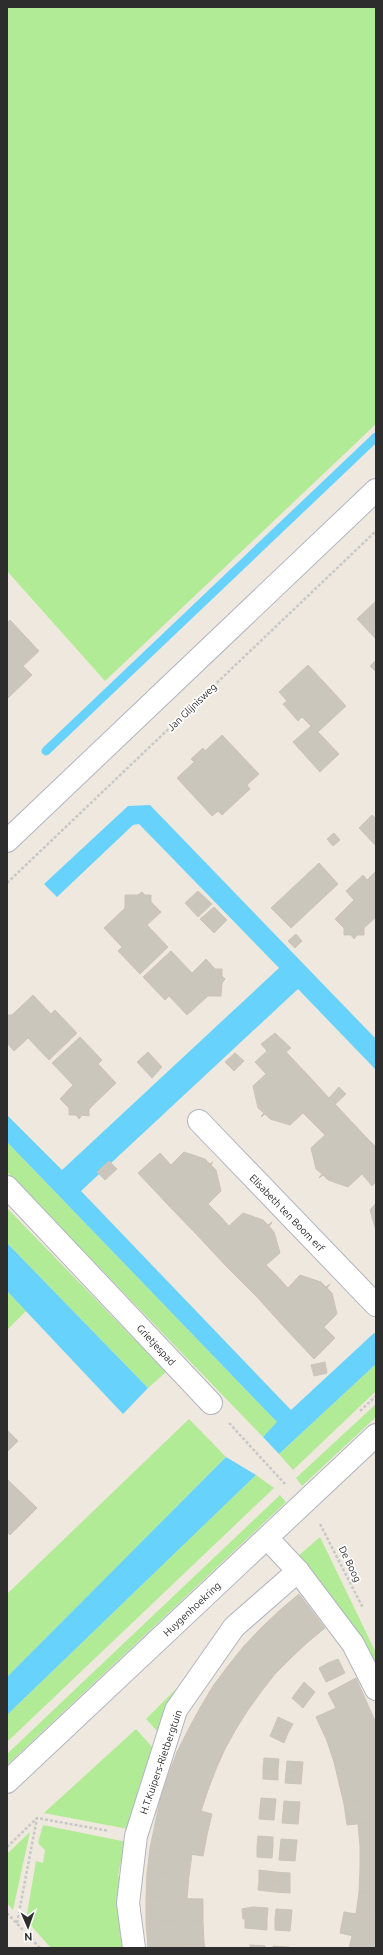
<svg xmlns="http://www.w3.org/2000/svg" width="383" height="1955" font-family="Ubuntu,sans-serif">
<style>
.green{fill:#b2eb95}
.water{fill:#67d3fc}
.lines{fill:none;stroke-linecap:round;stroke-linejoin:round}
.stream{stroke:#67d3fc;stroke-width:9}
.building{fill:#cbc6bc;stroke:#cbc4b7}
.pedestrian-casing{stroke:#b2b4c2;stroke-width:24}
.minor-casing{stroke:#b2b4c2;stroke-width:24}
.tertiary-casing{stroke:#b2b4c2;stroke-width:24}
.path{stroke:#c8c8c8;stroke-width:2.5;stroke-dasharray:3 2;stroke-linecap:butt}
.pedestrian{stroke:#fff;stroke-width:22}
.minor{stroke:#fff;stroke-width:22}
.tertiary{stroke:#fff;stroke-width:22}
.labels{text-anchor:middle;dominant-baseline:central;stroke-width:3.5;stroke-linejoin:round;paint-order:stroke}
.street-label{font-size:10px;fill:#2d2d2d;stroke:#fff}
</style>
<rect width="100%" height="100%" fill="#efe8de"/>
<g class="green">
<polygon points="7,7 376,7 376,424 105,681 7,571"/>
<polygon points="7,1142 278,1423 263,1437 7,1172"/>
<polygon points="7,1208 166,1372 148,1388 7,1243"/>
<polygon points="7,1291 26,1311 7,1330"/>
<polygon points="376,1364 376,1391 293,1470 279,1454"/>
<polygon points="376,1404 376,1417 302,1486 296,1478"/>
<polygon points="189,1419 226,1457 7,1677 7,1594"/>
<polygon points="256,1475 274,1488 7,1742 7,1715"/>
<polygon points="280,1495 286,1502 7,1765 7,1754"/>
<polygon points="320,1537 376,1653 376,1658 373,1660 339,1606 297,1557"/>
<polygon points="197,1668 159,1733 146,1719"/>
<polygon points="136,1729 153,1748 139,1787 128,1829 44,1813"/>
<polygon points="43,1825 127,1842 125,1858 121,1861 118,1876 122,1880 124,1948 51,1948 26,1920 36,1861 43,1863 45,1850 38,1843"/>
<polygon points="30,1832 13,1910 7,1903 7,1854"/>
</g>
<g class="water">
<polygon points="150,805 376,1039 376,1070 298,989 81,1191 291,1410 374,1333 376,1335 376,1364 279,1454 263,1437 277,1422 7,1142 7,1115 62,1170 279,968 139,824 133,825 57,897 44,884 128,806"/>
<polygon points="7,1243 148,1388 123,1414 7,1291"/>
<polygon points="226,1457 256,1475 7,1715 7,1677"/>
</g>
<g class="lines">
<polyline class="stream" points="46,751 376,437"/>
</g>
<g class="building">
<polygon points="376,601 376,639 357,619"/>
<polygon points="10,620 39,651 23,666 32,675 7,699 7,623"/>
<polygon points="376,660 376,672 370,666"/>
<polygon points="308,665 346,706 318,732 339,754 320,772 293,742 311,726 302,717 298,721 283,704 287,701 279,692"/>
<polygon points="222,735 259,774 247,785 250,789 222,815 218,811 212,816 177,778 194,762 191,759 203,748 205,751"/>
<polygon points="372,815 376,819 376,846 359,828"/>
<polygon points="334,833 340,840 333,846 327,839"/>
<polygon points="319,863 338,884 291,928 271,908"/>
<polygon points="376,871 376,917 364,928 364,935 357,935 354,939 351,935 344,935 344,928 335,919 354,900 346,891 363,875 367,880"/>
<polygon points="198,891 212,904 198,917 185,903"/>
<polygon points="142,892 145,895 151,895 151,902 161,912 147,925 168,947 140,974 118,951 122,947 104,928 125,908 125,895 138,895"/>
<polygon points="214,907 227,920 214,933 200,919"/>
<polygon points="296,934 302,941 295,948 288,941"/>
<polygon points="171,951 192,973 206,959 215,969 222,969 222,976 225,979 222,983 221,996 208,996 187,1015 169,996 165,1000 143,977"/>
<polygon points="33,995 51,1014 55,1010 77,1033 49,1060 28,1038 14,1051 7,1043 7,1015 12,1015"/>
<polygon points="275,1033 291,1048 286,1052 306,1073 261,1116 264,1113 258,1108 253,1086 266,1074 255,1062 267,1051 261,1044"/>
<polygon points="80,1037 102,1060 98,1064 116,1083 89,1109 89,1116 82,1115 79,1119 76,1115 69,1115 69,1108 60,1099 73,1085 52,1063"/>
<polygon points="148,1052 162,1067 152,1078 137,1062"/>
<polygon points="235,1053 244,1061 234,1071 225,1062"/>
<polygon points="306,1073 329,1098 339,1087 346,1094 314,1124 303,1113 290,1125 270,1119 265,1114 261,1117"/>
<polygon points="335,1104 364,1135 319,1178 322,1174 316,1169 311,1148 325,1135 314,1124"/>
<polygon points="364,1135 376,1147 376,1182 372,1186 362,1174 348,1187 328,1180 323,1175 319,1178"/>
<polygon points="184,1152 205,1159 210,1164 213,1162 168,1205 138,1173 160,1153 171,1165"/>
<polygon points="109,1161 117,1169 105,1180 97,1172"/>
<polygon points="213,1162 211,1165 216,1170 221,1191 208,1204 219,1215 197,1235 168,1205"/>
<polygon points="376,1203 376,1231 370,1210"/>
<polygon points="243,1213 263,1220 268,1225 272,1222 226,1266 197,1235 219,1215 229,1226"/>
<polygon points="272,1223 269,1226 274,1232 280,1253 266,1265 277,1276 256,1296 226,1266"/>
<polygon points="300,1275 321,1282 326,1287 330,1284 285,1328 256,1296 277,1276 288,1288"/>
<polygon points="330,1284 327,1288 332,1293 337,1314 324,1327 335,1338 314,1359 285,1328"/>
<polygon points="325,1362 327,1373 314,1376 311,1365"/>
<polygon points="8,1431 18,1441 7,1452 7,1432"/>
<polygon points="7,1479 37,1508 10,1535 7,1532"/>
<polygon points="299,1594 325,1628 308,1642 280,1610"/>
<polygon points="280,1610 308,1642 291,1658 261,1628"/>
<polygon points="261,1628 291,1658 275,1674 244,1646"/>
<polygon points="244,1646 275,1674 261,1692 228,1666"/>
<polygon points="338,1659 345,1673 335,1678 328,1663"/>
<polygon points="328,1663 335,1678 326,1682 319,1668"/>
<polygon points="228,1666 261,1692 248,1710 213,1686"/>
<polygon points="356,1678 376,1723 327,1741 316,1717 336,1708 328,1693"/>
<polygon points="304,1682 315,1692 309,1700 298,1690"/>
<polygon points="213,1686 248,1710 236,1729 200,1708"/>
<polygon points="298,1690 309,1700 303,1708 292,1698"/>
<polygon points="200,1708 236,1729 225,1749 188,1730"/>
<polygon points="278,1717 293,1724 288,1733 274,1727"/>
<polygon points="376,1723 376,1749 334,1762 327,1741"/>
<polygon points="274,1727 288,1733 284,1743 270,1736"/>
<polygon points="188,1730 225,1749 216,1769 177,1752"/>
<polygon points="376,1749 376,1774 339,1783 334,1762"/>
<polygon points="177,1752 216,1769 208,1790 168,1776"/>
<polygon points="264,1758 279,1759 278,1770 263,1769"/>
<polygon points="287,1761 303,1762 302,1773 286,1772"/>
<polygon points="263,1769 278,1770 278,1780 263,1779"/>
<polygon points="286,1772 302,1773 301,1784 285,1783"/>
<polygon points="376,1774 376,1798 344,1804 339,1783"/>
<polygon points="168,1776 208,1790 201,1811 160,1800"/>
<polygon points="261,1798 276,1799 275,1810 260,1808"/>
<polygon points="376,1798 376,1822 347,1825 344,1804"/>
<polygon points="160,1800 212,1814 207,1835 155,1824"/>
<polygon points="284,1801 300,1802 299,1813 283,1812"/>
<polygon points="260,1808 275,1810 274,1820 259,1819"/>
<polygon points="283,1812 299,1813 298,1824 282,1823"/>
<polygon points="376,1822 376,1846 360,1846 358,1824"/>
<polygon points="155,1824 207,1835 203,1856 150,1848"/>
<polygon points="258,1836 273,1837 273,1847 257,1846"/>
<polygon points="281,1839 297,1840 296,1851 280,1849"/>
<polygon points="257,1846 273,1847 272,1858 257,1857"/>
<rect x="360" y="1846" width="16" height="23"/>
<polygon points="150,1848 192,1854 189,1876 147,1873"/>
<polygon points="280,1849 296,1851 295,1861 279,1860"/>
<polygon points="360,1869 376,1869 376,1893 359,1892"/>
<polygon points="259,1870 275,1872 274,1882 259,1881"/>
<polygon points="275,1872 290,1873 290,1883 274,1882"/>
<polygon points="147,1873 189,1876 187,1899 146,1898"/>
<polygon points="259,1881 274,1882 274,1892 258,1890"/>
<polygon points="274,1882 290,1883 290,1893 274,1892"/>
<polygon points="359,1892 376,1893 376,1917 356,1914"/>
<polygon points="146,1898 203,1899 203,1921 146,1923"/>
<polygon points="253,1907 268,1908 267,1919 243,1919 242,1909"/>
<polygon points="276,1909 292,1910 291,1921 275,1919"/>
<polygon points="344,1912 376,1917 376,1941 340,1933"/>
<polygon points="252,1918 267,1919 267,1930 245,1928 245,1919"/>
<polygon points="275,1919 291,1921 290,1931 275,1930"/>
<polygon points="203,1921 204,1943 148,1948 146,1923"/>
<polygon points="352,1936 376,1941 376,1948 349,1948"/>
<polygon points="204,1943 205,1948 154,1948"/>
<polygon points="250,1945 265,1946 265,1948 250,1948"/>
<polygon points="273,1946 289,1947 289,1948 273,1948"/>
</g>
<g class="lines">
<defs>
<g id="pedestrian">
<polyline points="267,1538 298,1571 353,1644 376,1689"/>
<polyline points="134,1948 128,1903 136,1836 176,1710 234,1627 298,1571"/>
</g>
<g id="minor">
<polyline points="199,1121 376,1305"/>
<polyline points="7,1187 211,1403"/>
<polyline points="7,1782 376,1435"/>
</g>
<polyline id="tertiary" points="7,841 376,490"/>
</defs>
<use href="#pedestrian" class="pedestrian-casing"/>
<use href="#minor" class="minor-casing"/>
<use href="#tertiary" class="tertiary-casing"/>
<g class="path">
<polyline points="7,883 376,531"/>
<polyline points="360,1411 376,1396"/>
<polyline points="229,1423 285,1484"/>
<polyline points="320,1524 363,1608"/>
<polyline points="7,1847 37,1818"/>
<polyline points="7,1913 40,1948"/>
<polyline points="17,1923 37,1818 109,1831"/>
</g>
<use href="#pedestrian" class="pedestrian"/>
<use href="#minor" class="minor"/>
<use href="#tertiary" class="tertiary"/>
</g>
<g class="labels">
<g class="street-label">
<text transform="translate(192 707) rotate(-44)">Jan Glijnisweg</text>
<text transform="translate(287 1213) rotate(46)">Elisabeth ten Boom erf</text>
<text transform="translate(156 1345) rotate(47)">Grietjespad</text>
<text transform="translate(350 1564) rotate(64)">De Boog</text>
<text transform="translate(192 1609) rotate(-43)">Huygenhoekring</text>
<text transform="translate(161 1762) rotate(-71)">H.T.Kuipers-Rietbergtuin</text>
</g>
</g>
<rect width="383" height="1955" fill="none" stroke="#2d2d2d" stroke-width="16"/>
<g transform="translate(28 1927) rotate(178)" stroke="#ffffff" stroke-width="3" paint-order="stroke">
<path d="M0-3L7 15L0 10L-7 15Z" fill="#2d2d2d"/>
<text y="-6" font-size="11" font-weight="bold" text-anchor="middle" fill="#2d2d2d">N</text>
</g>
</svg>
